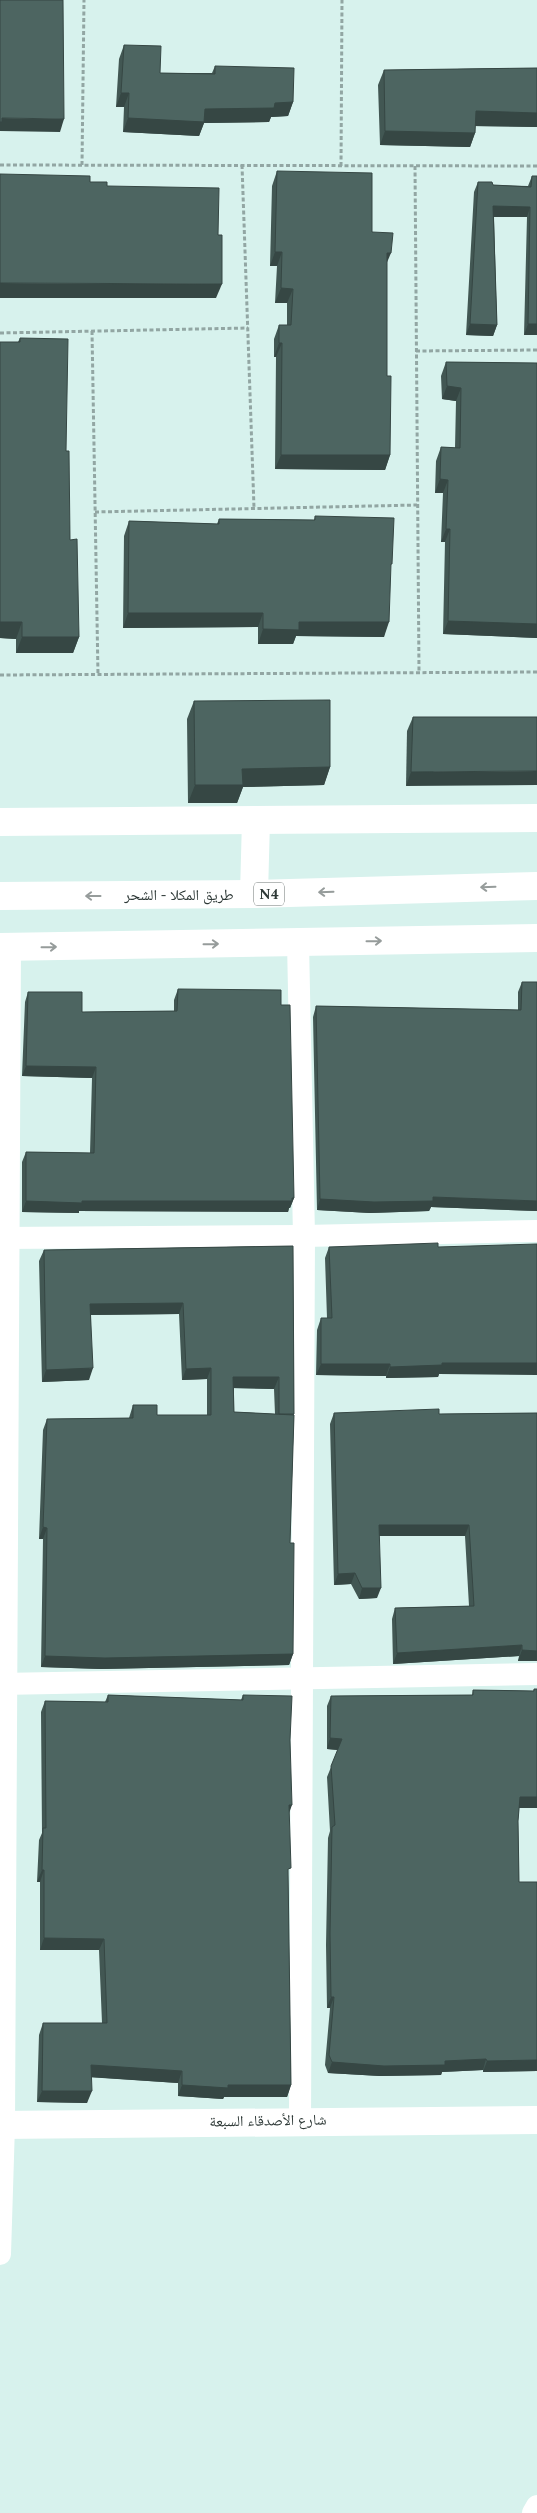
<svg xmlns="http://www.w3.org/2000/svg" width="537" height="2513" font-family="Spectral,'Noto Naskh Arabic',serif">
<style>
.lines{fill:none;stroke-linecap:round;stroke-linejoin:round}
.path{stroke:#92a6a3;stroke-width:3;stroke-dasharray:4 2.5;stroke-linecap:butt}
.minor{stroke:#fff;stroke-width:22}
.tertiary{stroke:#fff;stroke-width:28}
.trunk{stroke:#fff;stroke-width:28}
.wall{fill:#425753;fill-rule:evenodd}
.shaded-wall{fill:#364744}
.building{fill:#4d6561;stroke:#364744}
.oneway{stroke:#969c9b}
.labels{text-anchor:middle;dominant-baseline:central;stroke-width:5;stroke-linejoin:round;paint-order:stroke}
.shield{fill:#fff;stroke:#6d7473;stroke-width:1}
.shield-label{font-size:14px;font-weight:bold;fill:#2e3937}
.street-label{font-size:15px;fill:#2e3937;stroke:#fff}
</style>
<rect width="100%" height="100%" fill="#d7f2ed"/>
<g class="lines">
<g class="path">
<polyline points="0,165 537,166"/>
<polyline points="82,165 84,0"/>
<polyline points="242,165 254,508"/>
<polyline points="341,166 342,0"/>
<polyline points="415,166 419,672"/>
<polyline points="92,331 98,675"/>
<polyline points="0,333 248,328"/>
<polyline points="416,351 537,350"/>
<polyline points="95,512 417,505"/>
<polyline points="0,675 537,672"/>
</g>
<g class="minor">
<polyline points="298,942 304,1236 300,2121"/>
<polyline points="0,1238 304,1236 537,1231"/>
<polyline points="0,1684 537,1674"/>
<polyline points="0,2254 4,2125 10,947"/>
<polyline points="533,2513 537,2506"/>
</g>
<g class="tertiary">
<polyline points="0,822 537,818"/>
<polyline points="0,2125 537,2120"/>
</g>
<g class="trunk">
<polyline points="254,894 256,820"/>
<polyline points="0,896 254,894 537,886"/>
<polyline points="0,947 537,938"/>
</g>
</g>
<g class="wall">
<polygon points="124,45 160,73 212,73 215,66 293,102 288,116 271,117 269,122 204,123 199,136 123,132 124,107 116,107 119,59"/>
<polygon points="537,68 537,127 475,126 475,133 470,147 380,145 378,85 384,70"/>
<polygon points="277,171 372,232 387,263 387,376 390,455 385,470 275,469 276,357 274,357 274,339 279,325 287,325 287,303 275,303 277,266 270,266 272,186"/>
<polygon points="532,176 537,335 524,335 527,217 494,217 497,325 493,336 466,335 474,192 478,182 493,185 528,186"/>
<polygon points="20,338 66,451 70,540 79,637 73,653 16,653 16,639 0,638 0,342 18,342"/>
<polygon points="446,362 537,363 537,638 443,634 445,542 441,542 443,493 435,493 436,461 441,447 455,448 456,401 442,399 441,376"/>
<polygon points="315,516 390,570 384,637 296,636 293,644 258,644 258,627 123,628 124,536 129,521 217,524 219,519 314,520"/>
<polygon points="194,701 330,767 324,785 243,787 237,803 188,803 187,719"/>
<polygon points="413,717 537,717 406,786 407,731"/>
<polygon points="522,982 537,982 537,1211 431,1207 429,1211 370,1213 317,1210 313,1017 316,1006 518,1010 518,992"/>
<polygon points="178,989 281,1005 294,1198 290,1208 289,1208 288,1212 79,1211 79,1213 22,1212 22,1162 26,1152 90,1153 92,1078 22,1076 25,1002 28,992 82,1012 174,1011 174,1000"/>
<path d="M293 1246 294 1414 290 1543 293 1654 289 1665 101 1669 41 1667 43 1539H39L43 1430 47 1419 129 1418 133 1405 157 1415H207V1379L182 1380 179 1314 91 1315 89 1380 42 1382 39 1261 44 1250ZM234 1388 274 1389 275 1414 234 1412Z"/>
<polygon points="329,1247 439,1374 438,1377 386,1378 386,1376 316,1375 317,1330 321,1318 327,1318 325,1258"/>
<polygon points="334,1413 439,1414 537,1413 537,1661 518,1661 519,1656 393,1664 392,1619 395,1608 469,1606 465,1536 379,1536 377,1598 359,1599 351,1584 334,1585 330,1424"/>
<polygon points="534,1689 519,1808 518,1821 519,1882 537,1882 537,2071 483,2072 483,2070 442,2072 441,2075 380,2076 328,2073 325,2065 330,2008 327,2008 326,1945 328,1838 330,1831 327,1777 338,1750 327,1749 327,1706 331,1696 472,1695 473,1690 533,1691"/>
<polygon points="108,1695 241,1700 243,1695 290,1740 288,1875 291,2085 287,2097 224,2097 223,2099 178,2096 178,2083 91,2077 87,2103 37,2102 39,2035 43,2023 102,2023 99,1950 40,1950 40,1882 37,1882 39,1840 42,1833 41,1712 45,1701 105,1702"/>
</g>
<g class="shaded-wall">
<polygon points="121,93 129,93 124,107 116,107"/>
<polygon points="293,102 288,116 271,117 269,122 204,123 199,136 123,132 128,118 205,109 275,103"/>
<polygon points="476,111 537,113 537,127 470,126"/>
<polygon points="2,118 64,119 60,132 0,131 0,122"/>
<polygon points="385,131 475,133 470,147 380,145"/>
<polygon points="493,206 530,207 527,217 489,217"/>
<polygon points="275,252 282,252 277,266 270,266"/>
<polygon points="387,253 391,253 385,267"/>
<polygon points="0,283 222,284 216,298 0,298"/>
<polygon points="281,288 293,289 287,303 275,303"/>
<polygon points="470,324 497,325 493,336 466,335"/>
<polygon points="528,324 537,324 537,335 524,335"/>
<polygon points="279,343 282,343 276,357 274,357"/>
<polygon points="447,386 461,388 456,401 442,399"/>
<polygon points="281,455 390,455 385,470 275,469"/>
<polygon points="440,479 448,480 443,493 435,493"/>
<polygon points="446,529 450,529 445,542 441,542"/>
<polygon points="128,613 263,613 258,627 123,628"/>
<polygon points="448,621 537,624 537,638 443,634"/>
<polygon points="0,622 22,622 16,639 0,638"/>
<polygon points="299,622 389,622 384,637 296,636 293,644 258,644 263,629"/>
<polygon points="22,637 79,637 73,653 16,653"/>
<polygon points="330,767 324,785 243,787 237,803 188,803 195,785 242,769"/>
<polygon points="537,771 537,785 406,786 411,772"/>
<polygon points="26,1066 96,1067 92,1078 22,1076"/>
<polygon points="433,1197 537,1201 537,1211 431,1207 429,1211 370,1213 317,1210 320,1199"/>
<polygon points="294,1198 290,1208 289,1208 288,1212 79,1211 79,1213 22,1212 26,1201"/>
<polygon points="183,1303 179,1314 86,1315 90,1304"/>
<polygon points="442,1363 537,1363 537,1375 439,1374 438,1377 386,1378 390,1367"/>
<polygon points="321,1364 390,1364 386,1376 316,1375"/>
<polygon points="93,1368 89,1380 42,1382 46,1370"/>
<polygon points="211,1368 207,1379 182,1380 186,1369"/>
<polygon points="233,1377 279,1377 274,1389 229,1388"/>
<polygon points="379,1525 469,1525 465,1536 375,1536"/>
<polygon points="43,1527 47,1528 43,1539 39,1539"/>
<polygon points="355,1573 351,1584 334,1585 338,1574"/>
<polygon points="362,1588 381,1588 377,1598 359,1599"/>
<polygon points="522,1645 519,1656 393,1664 397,1653"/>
<polygon points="522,1650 537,1651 537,1661 518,1661"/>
<polygon points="293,1654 289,1665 101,1669 41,1667 45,1656"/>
<polygon points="330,1738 342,1739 338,1750 327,1749"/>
<polygon points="520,1797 537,1797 537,1808 516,1808"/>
<polygon points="289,1805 292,1805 288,1816"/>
<polygon points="42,1870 44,1870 40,1882 37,1882"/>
<polygon points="44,1938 104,1939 99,1950 40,1950"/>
<polygon points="331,1997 334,1997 330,2008 327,2008"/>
<polygon points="486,2059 483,2070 442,2072 441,2075 380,2076 328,2073 332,2062 445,2061"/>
<polygon points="537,2060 537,2071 483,2072 487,2061"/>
<polygon points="91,2065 182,2071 178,2083 87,2077"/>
<polygon points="182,2085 291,2085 287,2097 224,2097 223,2099 178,2096"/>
<polygon points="42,2091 92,2091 87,2103 37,2102"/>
</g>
<g class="building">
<polygon points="0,0 63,0 64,119 2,118 2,122 0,122"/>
<polygon points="124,45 161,46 160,73 215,74 215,66 294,68 293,102 275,103 274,108 205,109 204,122 128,118 129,93 121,93"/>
<polygon points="537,68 537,113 476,111 475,133 385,131 384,70"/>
<polygon points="277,171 372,173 372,232 393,233 391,253 387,253 387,376 391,376 390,455 281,455 282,343 279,343 279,325 291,325 293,289 281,288 282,252 275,252"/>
<polygon points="0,174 90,176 90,182 107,182 107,186 219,188 218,235 222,235 222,284 0,283"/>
<polygon points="532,176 537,176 537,324 528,324 530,207 493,206 497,325 470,324 478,182 492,182 493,185 531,187"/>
<polygon points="20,338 68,339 66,451 69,451 70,540 77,539 79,637 22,637 22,622 0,622 0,342 20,342"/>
<polygon points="446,362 537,363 537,624 448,621 450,529 446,529 448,480 440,479 441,447 460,448 461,388 447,386"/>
<polygon points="315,516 394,518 392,564 391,564 389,622 299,622 299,630 263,629 263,613 128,613 129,521 219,524 219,519 315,520"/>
<polygon points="330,700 330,767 242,769 243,785 195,785 194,701"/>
<polygon points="413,717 537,717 537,771 411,772"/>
<polygon points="522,982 537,982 537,1201 433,1197 433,1201 374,1202 320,1199 316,1006 521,1010"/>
<polygon points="178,989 281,990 281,1005 290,1005 294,1198 292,1198 292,1201 82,1201 82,1203 26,1201 26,1152 94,1153 96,1067 26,1066 28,992 82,992 82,1012 177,1011"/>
<polygon points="438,1243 438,1247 537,1244 537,1363 442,1363 442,1365 390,1367 390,1364 321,1364 321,1318 332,1318 329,1247"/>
<polygon points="293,1246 294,1414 279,1414 279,1377 233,1377 234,1412 294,1415 290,1543 294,1543 293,1654 105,1658 45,1656 47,1528 43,1527 47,1419 133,1418 133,1405 157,1405 157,1415 211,1415 211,1368 186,1369 183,1303 90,1304 93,1368 46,1370 44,1250"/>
<polygon points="439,1409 439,1414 537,1413 537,1651 522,1650 522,1645 397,1653 395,1608 474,1606 469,1525 379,1525 381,1588 362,1588 355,1573 338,1574 334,1413"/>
<polygon points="534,1689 537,1689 537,1797 520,1797 518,1821 519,1882 537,1882 537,2060 487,2061 486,2059 445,2061 445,2065 384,2066 332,2062 329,2055 334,1997 331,1997 330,1934 332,1827 335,1825 331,1766 342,1739 330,1738 331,1696 473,1695 473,1690 534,1691"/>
<polygon points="108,1695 243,1700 243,1695 292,1696 290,1740 292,1805 289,1805 291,1868 288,1869 291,2085 228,2085 228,2088 182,2085 182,2071 91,2065 92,2091 42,2091 43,2023 107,2023 104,1939 44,1938 44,1870 42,1870 43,1828 46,1828 45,1701 108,1702"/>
</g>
<defs><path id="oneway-shaft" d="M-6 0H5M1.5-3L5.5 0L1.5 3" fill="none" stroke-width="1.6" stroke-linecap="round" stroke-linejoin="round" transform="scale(1.25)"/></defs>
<g class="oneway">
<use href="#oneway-shaft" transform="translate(488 887) rotate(178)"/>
<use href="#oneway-shaft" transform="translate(326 892) rotate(178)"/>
<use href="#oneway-shaft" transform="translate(93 896) rotate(180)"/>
<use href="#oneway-shaft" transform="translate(374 941) rotate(-1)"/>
<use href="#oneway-shaft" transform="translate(211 944) rotate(-1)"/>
<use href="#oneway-shaft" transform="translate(49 947) rotate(-1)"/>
</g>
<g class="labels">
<rect class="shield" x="254" y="882.5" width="30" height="23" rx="4"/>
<g class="shield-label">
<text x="269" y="894">N4</text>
</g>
<g class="street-label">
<text x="179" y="895">طريق المكلا - الشحر</text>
<text transform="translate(268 2121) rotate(-1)">شارع الأصدقاء السبعة</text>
</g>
</g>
</svg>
